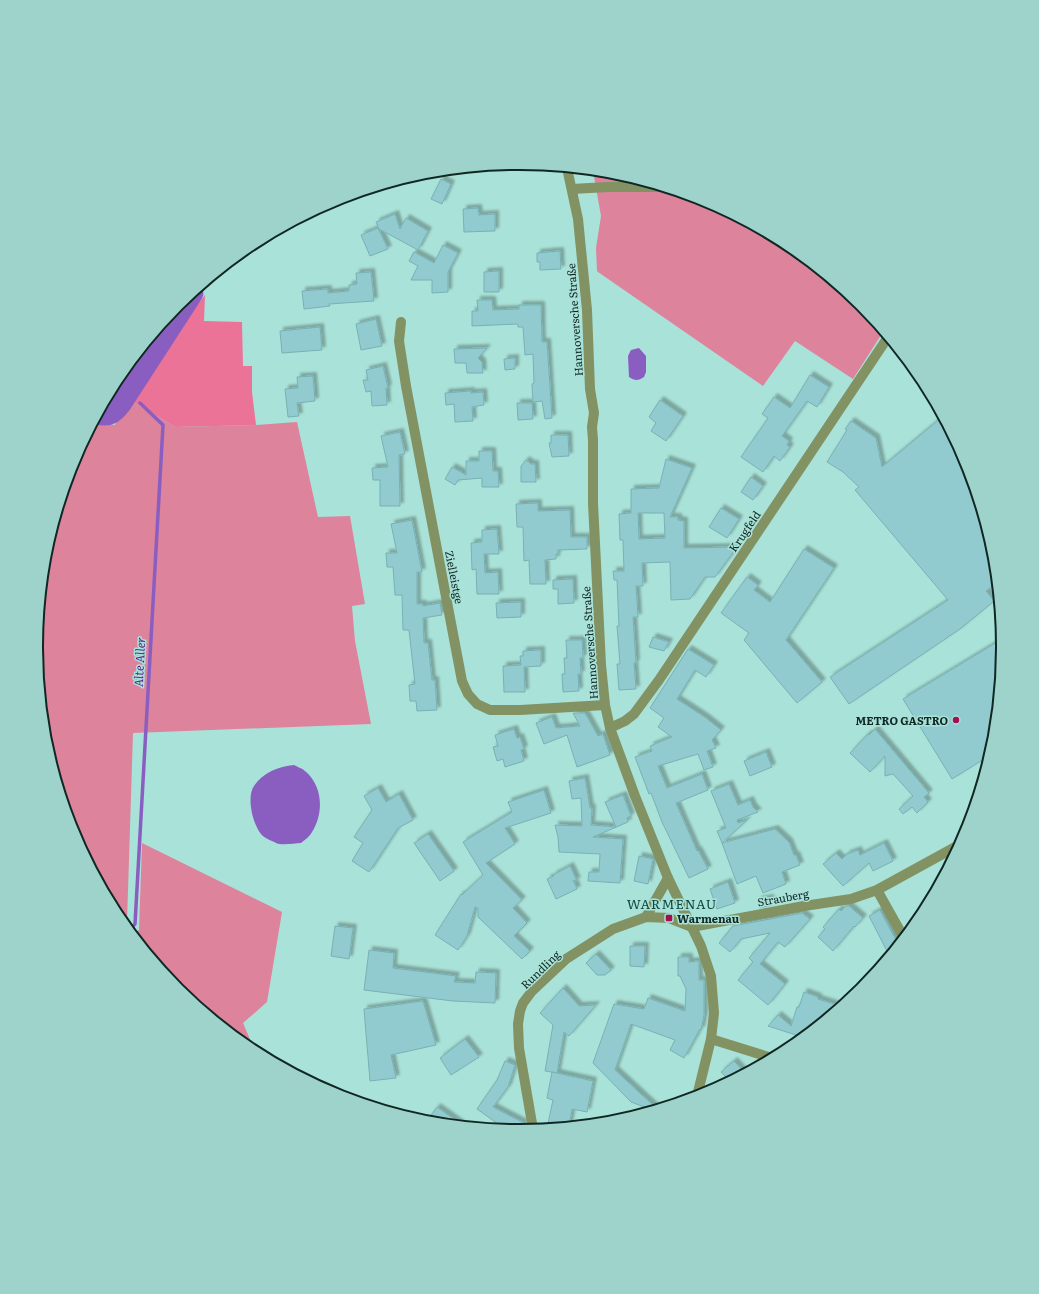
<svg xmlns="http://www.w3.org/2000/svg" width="1039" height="1294" font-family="Literata,serif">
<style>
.green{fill:#dd839c}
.forest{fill:#ea7397}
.water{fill:#8a5ec1}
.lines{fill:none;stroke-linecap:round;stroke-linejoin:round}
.stream{stroke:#8a5ec1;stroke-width:3.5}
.river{stroke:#8a5ec1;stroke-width:21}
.building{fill:#91cbd0;stroke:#77b1b5;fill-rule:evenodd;filter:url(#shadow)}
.minor{stroke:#839263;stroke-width:10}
.tertiary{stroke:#839263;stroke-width:10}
.poi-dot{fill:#a20f51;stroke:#a9e2d8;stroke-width:1.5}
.labels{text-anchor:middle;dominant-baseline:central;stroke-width:3;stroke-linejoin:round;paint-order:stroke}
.street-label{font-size:11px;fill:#102723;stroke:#a9e2d8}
.poi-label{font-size:11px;font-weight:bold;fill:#102723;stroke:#a9e2d8;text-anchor:end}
.water-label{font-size:12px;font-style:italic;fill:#5a1993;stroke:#a9e2d8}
.quarter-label{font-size:13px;letter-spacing:1px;fill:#0d4942;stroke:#a9e2d8}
.rim{fill:none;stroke:#102723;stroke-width:2}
</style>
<defs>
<filter id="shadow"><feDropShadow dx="3.5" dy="-3.5" stdDeviation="1" flood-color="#0004"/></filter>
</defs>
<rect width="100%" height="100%" fill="#a9e2d8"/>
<g class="green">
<polygon points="593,171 614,173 705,200 788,245 862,305 883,332 853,379 795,341 763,386 598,272 597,271 596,248 601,216"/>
<polygon points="125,397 175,427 256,425 297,422 318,517 350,516 365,604 352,606 355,641 371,724 133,733 127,922 124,924 117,915 73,832 45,741 36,647 45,552 73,462 95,421 115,425"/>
<polygon points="142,843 282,912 267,1002 243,1023 255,1051 177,989 133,935 139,930"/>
</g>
<polygon class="forest" points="205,295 204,321 242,322 243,366 252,366 252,392 256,425 175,427 125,397"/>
<g class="water">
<path d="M639 348 646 356V372L644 377C638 381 635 381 629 377L628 356 631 350Z"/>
<path d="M294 765C297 767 302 768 305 771 323 786 324 813 312 832 310 836 305 840 301 843 294 843 283 846 276 843 273 841 266 839 263 836 253 827 246 797 254 786 262 773 279 766 294 765Z"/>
</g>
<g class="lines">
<g class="stream">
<polyline points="605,174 616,173"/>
<polyline points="115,383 127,395"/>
<polyline points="129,930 135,924 163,425 140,403"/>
</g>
<path class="river" d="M98 414C109 417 114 413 121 404L193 293"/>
</g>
<g class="building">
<polygon points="441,179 451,184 442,204 431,199"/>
<polygon points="478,208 479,215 495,214 495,231 464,232 463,209"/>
<polygon points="395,214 400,229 406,218 428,231 418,250 379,229 376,222"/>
<polygon points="378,228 388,249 370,256 361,235"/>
<polygon points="443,245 458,253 448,272 448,292 432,293 432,280 411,280 418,266 409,261 414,252 434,263"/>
<polygon points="560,251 561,269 540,270 540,262 537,262 537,253"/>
<polygon points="499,271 499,292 484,292 484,272"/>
<polygon points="371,272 374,301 329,304 330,306 304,309 302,291 328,289 328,293 349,291 349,285 357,284 356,273"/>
<polygon points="477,300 492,300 493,310 519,309 519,305 541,305 542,342 547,342 552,418 545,419 542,401 533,402 532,386 532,384 534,383 533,354 525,355 523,327 518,327 518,324 472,326 472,311 478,311"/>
<polygon points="376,319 382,346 361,350 356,324"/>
<polygon points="320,327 322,350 282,353 280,331"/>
<polygon points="487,348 478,358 482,362 483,373 467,373 466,363 455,363 454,349"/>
<polygon points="515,358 515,369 505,370 504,359"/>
<polygon points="383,366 388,388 386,388 387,405 372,406 371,391 366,392 363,380 368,380 366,370"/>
<polygon points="810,375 829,387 817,407 807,401 782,436 789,441 787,445 790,447 780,461 774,456 763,472 741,457 768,418 762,414 774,397 790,408"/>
<polygon points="313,376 315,401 297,403 299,416 288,417 285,389 298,388 297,377"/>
<polygon points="471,391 471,393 483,392 484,405 472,407 473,421 455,422 454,404 446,405 445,393"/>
<polygon points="660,400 683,416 666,441 651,431 656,423 649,417"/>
<polygon points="517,403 532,403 533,419 518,420"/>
<polygon points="942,417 966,462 994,553 997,582 986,591 994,601 960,629 849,704 830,677 948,600 855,490 859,487 843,472 827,462 847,430 845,429 851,421 876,438 882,467"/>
<polygon points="400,432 405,454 399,455 400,506 380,506 380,480 373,480 372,468 388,467 381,436"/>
<polygon points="551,435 568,435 569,456 552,457 549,443 551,443"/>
<polygon points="479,451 492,451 493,471 498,471 499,487 482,487 482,478 458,480 455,485 445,479 452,467 466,475 466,461 479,461"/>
<path d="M666 459 692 468 670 517H678V520L684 521V548L737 547 715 577H705L690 599 671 600 670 562 642 563 643 586H636L638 617H633L636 663H634L636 689 619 690 617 664H620L617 626H619L617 580H614L613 571H624L623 540H620L619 514 631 513V489L659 488ZM638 513H664L665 538 639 539Z"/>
<polygon points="526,460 531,464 535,464 536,482 521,482 521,466"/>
<polygon points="751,477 763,486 753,500 741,492"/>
<polygon points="538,503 538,511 570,510 571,537 587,537 587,549 558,550 558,554 556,554 556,559 545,560 546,584 530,584 529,560 524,561 523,527 517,527 516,504"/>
<polygon points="721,508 739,519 727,538 709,527"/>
<polygon points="412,520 422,572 417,572 417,604 423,604 423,606 440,603 442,615 423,618 424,643 428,643 432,680 435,680 437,710 417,711 416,701 410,701 409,685 415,684 409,630 403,630 402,595 395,595 393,567 387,567 386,553 397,553 391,524"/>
<polygon points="497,529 499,554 484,554 485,573 498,572 499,594 477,594 476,569 472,570 471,543 482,542 482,530"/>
<polygon points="804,549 834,568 786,640 822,682 797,703 744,640 749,633 721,613 747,577 758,585 754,590 770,602"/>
<polygon points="573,579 574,603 558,604 558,589 553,589 553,580"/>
<polygon points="521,602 521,617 497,618 496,603"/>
<polygon points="653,637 669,642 664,651 649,647"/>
<polygon points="1002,639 1003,647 994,742 989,756 952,779 903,699"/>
<polygon points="566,640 582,640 583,658 580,658 581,674 578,674 579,691 563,692 562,674 565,674 564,658 567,658"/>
<polygon points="688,649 714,665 706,677 695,670 677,699 706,718 721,730 712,740 716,748 707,751 713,767 704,770 698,754 658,766 667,788 702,774 708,790 676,803 697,851 698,850 708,869 689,878 662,822 651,793 649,794 635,757 652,751 650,746 672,737 658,727 664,718 650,708"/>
<polygon points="541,650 541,666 524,667 525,692 504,692 503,666 521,665 520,656 523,656 523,651"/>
<polygon points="573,713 585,713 598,736 603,734 610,755 577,767 567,735 544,744 536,723 552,717 556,728 580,726"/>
<polygon points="514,729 517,738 520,737 524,749 521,750 524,761 505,767 503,759 497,761 493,747 498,746 495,735"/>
<polygon points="875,729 929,793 924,797 928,802 917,813 912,807 903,814 899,809 913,796 893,774 885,776 885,756 870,772 850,753 868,734 869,735"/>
<polygon points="766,752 772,767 750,776 744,761"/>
<polygon points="585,778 590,808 592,808 591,825 616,827 605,802 623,795 631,816 627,818 628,822 593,837 623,839 620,883 588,881 589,872 599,872 600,854 559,852 558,837 555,825 582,826 581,798 572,799 569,781"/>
<polygon points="729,784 738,805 750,800 753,807 758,812 737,820 738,823 747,820 722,843 717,831 726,828 711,791"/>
<polygon points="378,788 386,802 399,794 413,820 398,828 369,872 352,861 363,843 354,837 372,810 364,796"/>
<polygon points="544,790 551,813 505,828 515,844 486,863 522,900 513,908 527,923 514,936 530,951 522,959 478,917 478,908 475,907 467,936 458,950 435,935 461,894 462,895 483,875 463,842 512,812 508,802"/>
<polygon points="775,829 789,842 794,855 796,855 800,865 782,872 786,884 763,893 756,876 737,884 722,843"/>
<polygon points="428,834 454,871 440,881 414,843"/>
<polygon points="884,843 893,861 873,871 869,863 843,886 823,864 836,853 842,859 847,854 858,850 860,855"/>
<polygon points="639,856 653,859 648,884 634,881"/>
<polygon points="570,866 577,881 573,880 577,889 556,899 547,879 554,876 553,875"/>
<polygon points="728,882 735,903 717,909 710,889"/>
<polygon points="770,898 772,905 760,908 758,900"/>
<polygon points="846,906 849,906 863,918 855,927 854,926 833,951 818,937 825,929 823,927 839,909 841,911"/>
<polygon points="880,910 898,944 889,955 869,916"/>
<polygon points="802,913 810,919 785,947 778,942 760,964 785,984 768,1005 738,980 753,962 749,958 770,933 741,939 730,952 719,943 733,926"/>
<polygon points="335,926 353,928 349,959 331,956"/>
<polygon points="630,946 645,946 644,967 630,966"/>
<polygon points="369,950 394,953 393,968 456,976 454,982 475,983 476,972 496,973 495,1003 453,1001 364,990"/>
<polygon points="596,954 611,970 605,975 597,975 586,963"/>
<polygon points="678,957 689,957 689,962 699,961 699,980 704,980 704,1015 701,1030 700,1029 684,1058 670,1050 675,1040 631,1024 615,1070 656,1108 652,1110 631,1102 593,1063 614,1004 644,1009 648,998 685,1011 686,989 680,976 678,976"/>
<polygon points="563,988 579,1006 596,1005 569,1036 564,1032 557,1073 545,1071 553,1025 540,1013"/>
<polygon points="804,992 818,997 818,999 840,1006 802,1037 768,1026 778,1015 791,1026 797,1007 799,1007"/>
<polygon points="423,1001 436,1045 391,1055 396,1078 370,1081 364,1009"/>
<polygon points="465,1039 479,1057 451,1075 440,1058"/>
<polygon points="505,1061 515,1065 508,1087 493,1107 524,1123 521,1130 497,1128 498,1124 477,1109 497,1080"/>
<polygon points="734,1061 744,1072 729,1080 721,1072"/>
<polygon points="552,1072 593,1081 587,1112 572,1109 569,1126 547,1128 553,1100 547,1098"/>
<polygon points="437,1107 444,1112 462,1125 427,1121"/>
</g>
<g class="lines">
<g class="minor">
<polyline points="572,189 608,187 659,187"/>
<polyline points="401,322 399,341 406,386 462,681 468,694 477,704 490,710 520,710 605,705"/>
<polyline points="610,728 625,721 634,714 659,680 888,337"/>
<polyline points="877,890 904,938"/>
<polyline points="646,917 668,878"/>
<polyline points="533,1129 519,1048 518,1024 520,1011 523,1003 532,991 566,959 613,929 646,917 669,918 692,927 804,906 851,899 877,890 959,845"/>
</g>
<g class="tertiary">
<polyline points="567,168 578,219 587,310 590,389 594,413 592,427 593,440 593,503 601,665 605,705 610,728 635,796 668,878 701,946 711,976 714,1013 711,1039 697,1096"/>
<polyline points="711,1039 772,1058"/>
</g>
</g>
<g class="poi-dot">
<circle cx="956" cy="720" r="4"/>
<rect x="665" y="914" width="8" height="8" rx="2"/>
</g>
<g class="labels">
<g class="street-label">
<text transform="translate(574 320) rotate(-94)">Hannoversche Straße</text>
<text transform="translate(744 531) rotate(-56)">Krugfeld</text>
<text transform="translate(455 577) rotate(79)">Zielleistge</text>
<text transform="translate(589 643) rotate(-94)">Hannoversche Straße</text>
<text transform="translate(783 897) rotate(-10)">Strauberg</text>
<text transform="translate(540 969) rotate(-44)">Rundling</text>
</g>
<g class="poi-label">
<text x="948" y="720">METRO GASTRO</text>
<text x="677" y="918" text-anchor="start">Warmenau</text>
</g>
<g class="water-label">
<text transform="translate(139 662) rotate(-87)">Alte Aller</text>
</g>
<g class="quarter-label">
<text x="672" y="903">WARMENAU</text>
</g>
</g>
<path d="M0 0H1039V1294H0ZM519 170H520A476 476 0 0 1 996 646V648A476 476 0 0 1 520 1124H519A476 476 0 0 1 43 648V646A476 476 0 0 1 519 170Z" fill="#9dd3ca" fill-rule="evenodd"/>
<path class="rim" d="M519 170H520A476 476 0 0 1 996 646V648A476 476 0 0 1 520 1124H519A476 476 0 0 1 43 648V646A476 476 0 0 1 519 170Z"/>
</svg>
